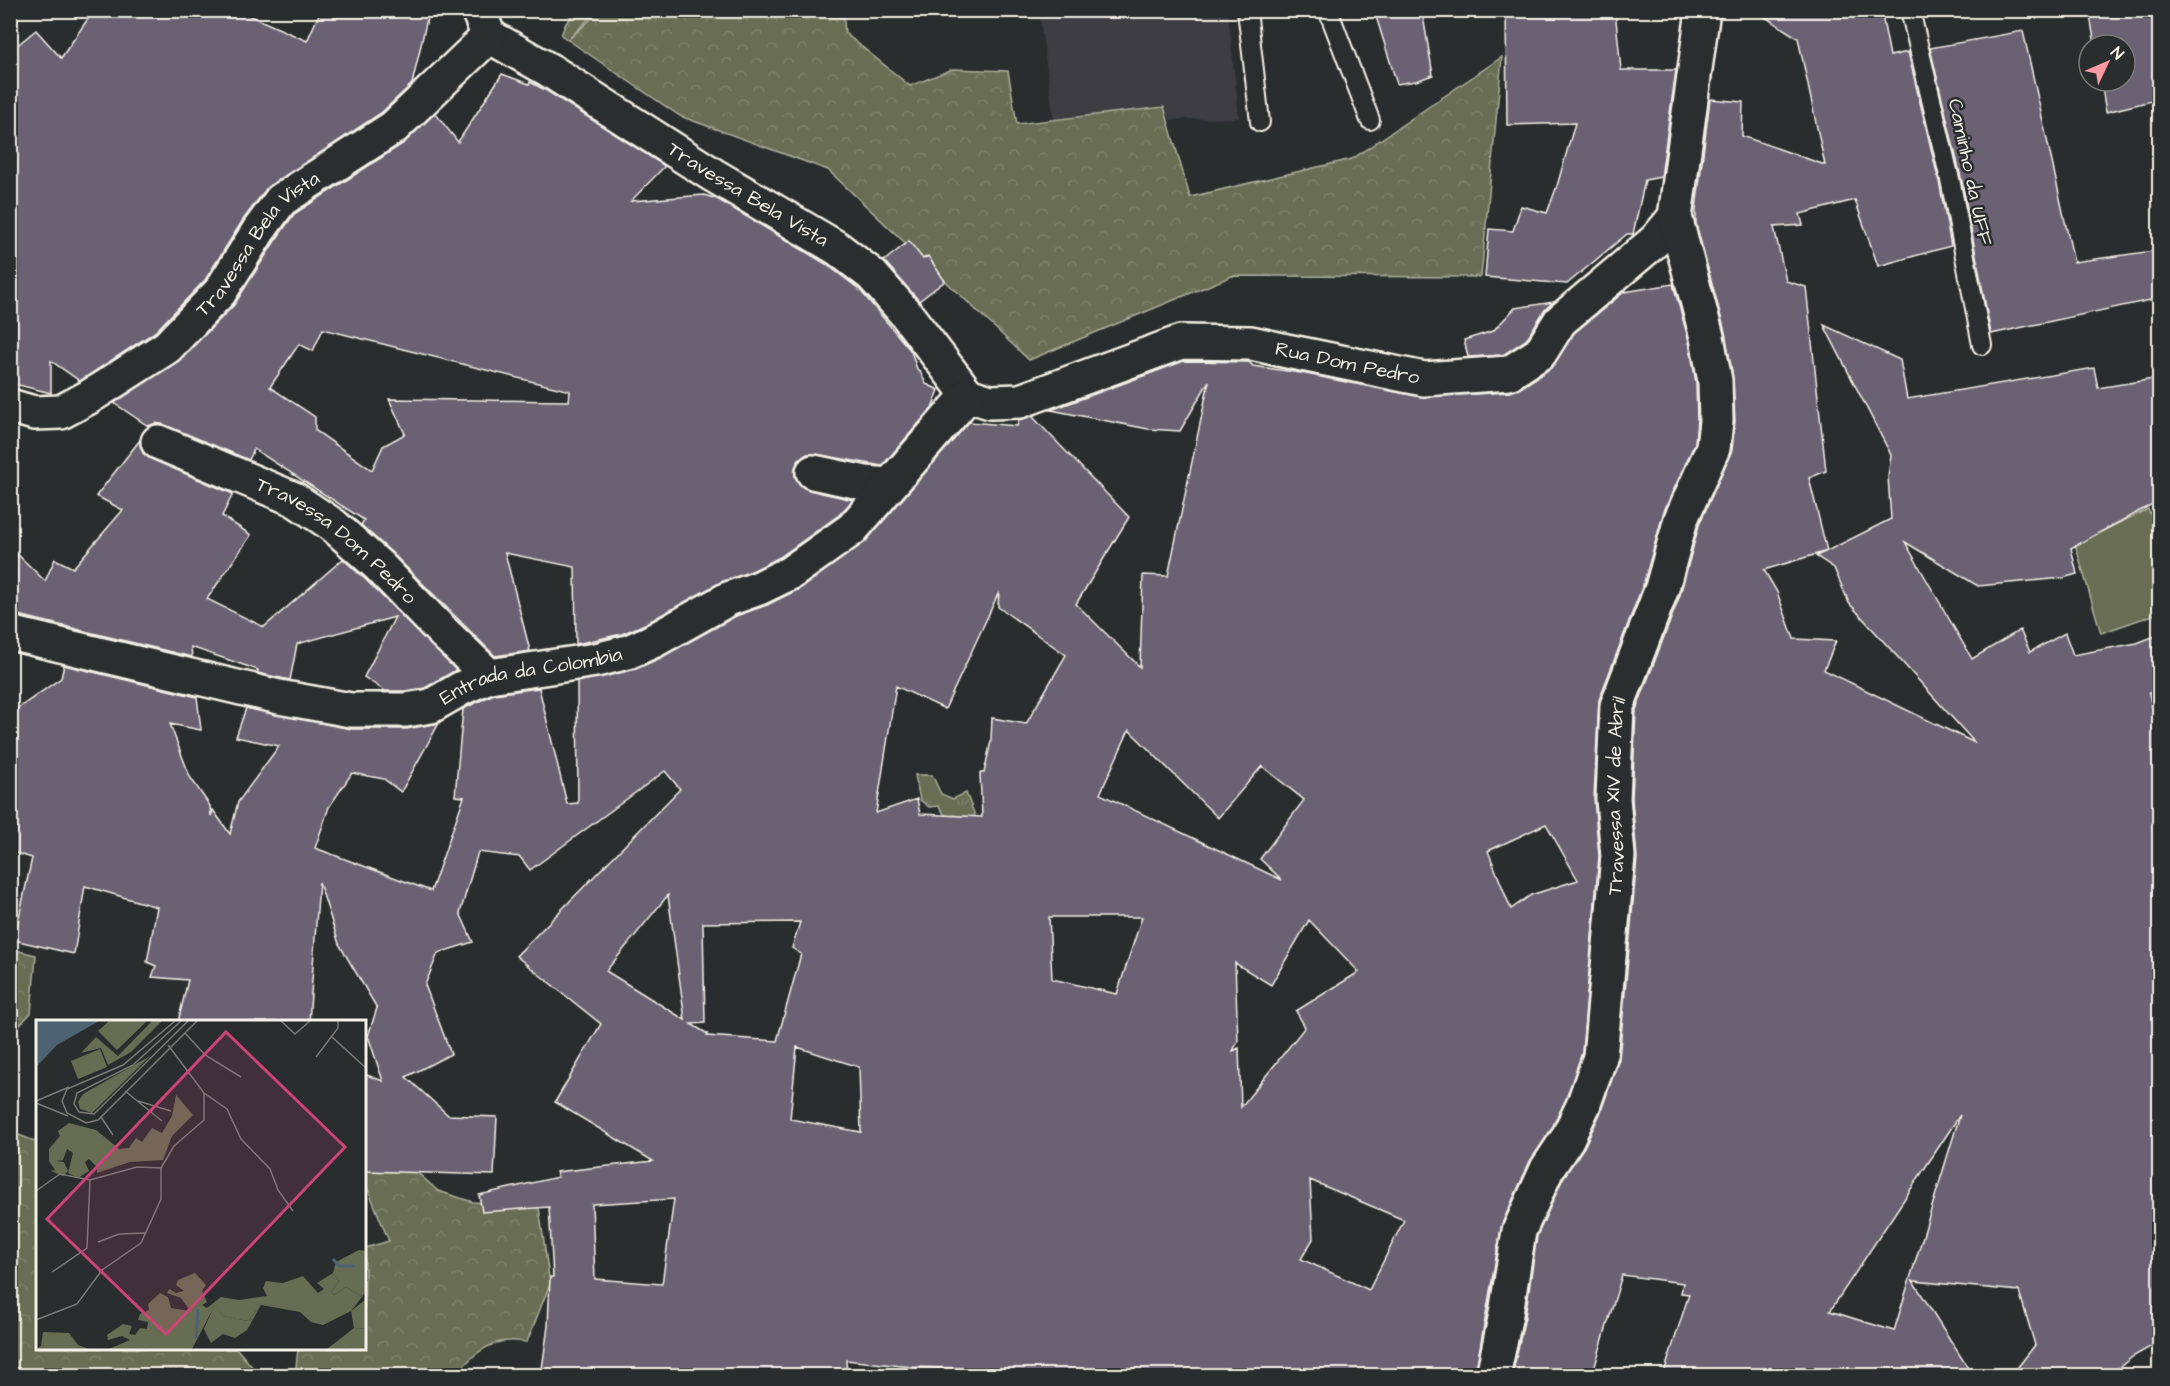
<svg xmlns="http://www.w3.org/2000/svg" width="2170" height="1386" font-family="'Architects Daughter',sans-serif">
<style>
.built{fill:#3d3d43}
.grass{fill:url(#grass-tufts);stroke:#aeaf9d;stroke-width:1.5}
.forest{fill:url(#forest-crowns);stroke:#aeaf9d;stroke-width:1.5}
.pitch{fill:#676d52;stroke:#aeaf9d;stroke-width:1.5}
.building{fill:#6a6273;stroke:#f4f1e8;stroke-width:1.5;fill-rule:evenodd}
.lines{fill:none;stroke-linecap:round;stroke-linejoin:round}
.lane-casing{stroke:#f4f1e8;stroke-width:22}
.street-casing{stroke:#f4f1e8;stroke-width:38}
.lane{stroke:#2a2d2e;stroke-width:18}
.street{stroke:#2a2d2e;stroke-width:33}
.labels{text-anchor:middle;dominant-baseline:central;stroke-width:5;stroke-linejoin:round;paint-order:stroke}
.street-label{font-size:20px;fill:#f4f1e8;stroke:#2a2d2e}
.inset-river{fill:none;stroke:#4e6372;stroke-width:3}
.inset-road{fill:none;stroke:#7b7b78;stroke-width:1.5}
.view{fill:#cc4377;fill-opacity:0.15;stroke:#cc4377;stroke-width:3}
.inset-edge{fill:none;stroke:#f4f1e8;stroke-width:3}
</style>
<defs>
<pattern id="grass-tufts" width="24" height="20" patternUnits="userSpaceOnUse" patternTransform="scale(1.5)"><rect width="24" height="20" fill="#676d52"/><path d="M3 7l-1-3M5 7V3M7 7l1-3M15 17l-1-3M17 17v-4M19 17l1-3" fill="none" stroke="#7d826b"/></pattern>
<pattern id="forest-crowns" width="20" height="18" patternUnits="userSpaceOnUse" patternTransform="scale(1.5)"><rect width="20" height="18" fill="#676d52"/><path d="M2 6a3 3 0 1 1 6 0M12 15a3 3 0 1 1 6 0" fill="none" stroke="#7d826b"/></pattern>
</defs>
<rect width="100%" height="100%" fill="#2a2d2e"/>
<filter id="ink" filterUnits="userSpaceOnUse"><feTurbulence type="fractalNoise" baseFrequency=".0167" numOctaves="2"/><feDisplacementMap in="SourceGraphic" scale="12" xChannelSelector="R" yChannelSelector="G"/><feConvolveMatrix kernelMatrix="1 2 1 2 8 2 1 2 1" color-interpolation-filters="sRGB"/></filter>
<g filter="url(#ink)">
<polygon class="built" points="1039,11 1228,11 1239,118 1054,122"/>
<g class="grass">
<polygon points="561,11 596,10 596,11 568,40 561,35 566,23 572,17"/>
<polygon points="915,775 932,775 941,794 953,799 966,793 976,818 953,815 954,821 944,814 939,806 929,807 920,800"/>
</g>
<g class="forest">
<polygon points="600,11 843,11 845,33 910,86 953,69 1008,71 1017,124 1164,107 1190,197 1352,159 1502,57 1481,277 1232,276 1029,360 828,170 680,116 568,40"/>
<polygon points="11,949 36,955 31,1013 11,1034"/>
<polygon points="11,1132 37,1142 38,1348 237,1349 259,1375 11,1375"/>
<path d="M393 1151 438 1191 473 1202 539 1208 550 1284 527 1342C521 1342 514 1340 508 1341 490 1341 465 1359 459 1375L295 1376 298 1349 364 1348 365 1248 389 1241 365 1182V1164Z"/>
</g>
<polygon class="pitch" points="2148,509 2159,534 2159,613 2101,633 2075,544"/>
<g class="building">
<polygon points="94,10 237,10 307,41 321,10 429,10 412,84 382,112 266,189 243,220 205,280 155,332 80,381 51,361 51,393 10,383 10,51 36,30 61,58"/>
<polygon points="1374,10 1422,10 1433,75 1416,81 1397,84"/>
<polygon points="1506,10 1615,10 1621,70 1676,70 1661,177 1645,180 1633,234 1627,234 1567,284 1485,277 1489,229 1513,231 1521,206 1547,213 1557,186 1575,123 1507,125"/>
<path d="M1754 10H1881L1890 56 1908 52 1940 186 1951 246 1878 266 1855 200 1800 214 1803 225 1774 227 1786 281 1806 287 1826 471 1809 478 1827 551 1891 519 1888 477 1891 455 1824 325 1900 360 1907 399 2094 368 2098 388 2160 378V500L2071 548 2077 574 2063 578 1978 586 1905 542 1972 659 2020 630 2030 652 2065 633 2073 655 2137 643 2160 634V683L2149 694 2160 739 2159 1342 2132 1357 2109 1376H2011L2035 1345 2019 1291 1913 1281 1973 1376H1663L1689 1294 1681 1293 1683 1283 1622 1275 1592 1376H1512L1525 1317 1537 1236 1563 1178 1584 1147 1600 1114 1619 1059 1637 858 1632 799 1636 710 1680 595 1699 525 1732 450 1735 421 1733 378 1725 332 1696 224V209L1710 99 1743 102 1742 136 1825 165 1798 38ZM1827 551 1816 556 1834 568 1849 603 1975 743 1824 670 1836 641 1794 639 1777 592 1764 570ZM1960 1115 1894 1331 1830 1311Z"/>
<polygon points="2089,10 2160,10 2160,99 2106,112 2101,81 2125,81 2125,45 2095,45"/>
<polygon points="2023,31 2074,262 2160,250 2160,298 1991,334 1962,182 1930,48"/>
<path d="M502 74 529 84 530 82 547 91 665 166 631 201 704 195 717 199 826 264 859 289 911 351 917 369 920 371 926 384 939 390 932 408 882 466 816 454H807L799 460 795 468V477L801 486 809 490 853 500 839 515 780 557 752 571 719 583 645 624 622 634 576 644 575 567 505 553 530 651 495 656 392 553 361 525 364 520 254 449 249 460 165 425 156 423 148 426 114 403 180 360 234 305 275 241 294 214 404 143 435 113 458 142ZM323 329 570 391 569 401 389 399 405 434 383 446 372 470 315 430V417L270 387 299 344 313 351Z"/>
<polygon points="909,241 923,259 928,256 945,281 919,301 884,261"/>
<path d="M1673 284 1689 341 1696 383 1697 420 1695 443 1664 511 1644 582 1599 700 1594 798 1599 856 1582 1053 1566 1099 1551 1130 1530 1161 1502 1224 1475 1376H980L978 1369 912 1367 846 1360 847 1376H541L548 1326 550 1277H553L549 1207 482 1212 479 1195 558 1177 556 1172 653 1161 555 1102 601 1024 516 956 680 789 665 771 530 870 520 857 478 852 460 913 473 942 438 953 425 985 451 1054 406 1077 448 1115 497 1117 494 1175 364 1171V1074L383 1081 368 1036 377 1008 339 944 319 882 309 1022H178L188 980 152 977 156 966 147 962 157 907 85 886 74 954 14 940 32 858 15 853 10 842V714L61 678 64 665 197 697 201 730 170 724 190 777 210 806 211 816 213 810 230 834 238 802 279 746 236 737 246 708 351 729H406L439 723 401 792 384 779 352 773 329 807 315 848 431 891 464 797 455 796 463 709 494 694 539 688 567 804 578 803 577 682 636 669 662 657 736 616 767 605 801 588 866 541 969 422 1017 426 1019 420 1032 416 1129 517 1076 604 1140 667 1143 575 1168 576 1209 381 1180 431 1148 429 1051 410 1184 361 1249 362 1253 366 1301 373 1421 397 1510 392 1519 389 1551 368 1574 333 1624 292ZM999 592 998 607 1066 655 1026 724 992 718 991 741 984 773H980L982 817 920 814 917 799 876 813 896 686 945 709ZM1129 730 1218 818 1262 766 1304 800 1260 859 1282 880 1100 794ZM1546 824 1578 880 1531 895 1511 909 1488 851ZM668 895 685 1020 606 971ZM1049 917H1142L1117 994 1052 979ZM1309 920 1359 972 1296 1011 1305 1027 1241 1107 1239 1048 1233 1051 1238 1041 1235 963 1271 985ZM800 922 792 948 801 954 777 1041 707 1036 708 1034 691 1024 705 1023 703 923ZM797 1047 859 1067 861 1132 790 1119ZM1310 1180 1404 1220 1369 1290 1301 1259 1313 1239ZM674 1199 662 1284 595 1279 592 1204Z"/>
<polygon points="1553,302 1544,311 1526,340 1503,355 1468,357 1464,340 1493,331 1515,308"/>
<polygon points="140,440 143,453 151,459 233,494 222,516 251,535 207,599 264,627 343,559 366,580 456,670 425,688 405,691 385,691 364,677 395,617 297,644 290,680 257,673 258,670 191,647 192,657 10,613 10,547 45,581 55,559 73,568 123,510 96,496"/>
</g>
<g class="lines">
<defs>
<g id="lane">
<polyline points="1247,10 1260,122"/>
<polyline points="1328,10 1370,120"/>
<polyline points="1910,10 1951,184 1982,345"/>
</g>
<g id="street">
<path id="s1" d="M478 10 489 36 549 70 713 175 837 248 872 275 907 315 968 395"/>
<path id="s2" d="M968 395 990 402 1020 401 1181 342 1251 343 1287 351 1424 379 1509 373 1540 353 1560 321 1656 240 1675 217"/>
<path id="s3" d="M10 406 34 413 61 412 89 397 167 347 220 292 259 230 281 200 394 127 489 36"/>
<path id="s4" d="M158 442 294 499 333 525 379 566 441 630 489 676"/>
<polyline points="813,472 865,483 888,485"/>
<path id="s5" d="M10 633 279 697 351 710H406L431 706 462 688 489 676 596 660 628 652 653 641 728 599 759 588 790 573 852 529 968 395"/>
<path id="s6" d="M1493 1376 1506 1314 1519 1231 1547 1169 1567 1139 1583 1106 1600 1057 1618 856 1613 799 1617 706 1662 588 1681 519 1713 448 1716 421 1715 381 1707 337 1675 217 1703 10"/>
</g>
</defs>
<use href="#lane" class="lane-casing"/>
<use href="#street" class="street-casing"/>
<use href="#lane" class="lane"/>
<use href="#street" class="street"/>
</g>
</g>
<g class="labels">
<g class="street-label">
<text transform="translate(1970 172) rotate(78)">Caminho da UFF</text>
<text stroke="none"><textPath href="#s1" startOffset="332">Travessa Bela Vista</textPath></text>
<text stroke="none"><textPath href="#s3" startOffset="315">Travessa Bela Vista</textPath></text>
<text stroke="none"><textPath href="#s2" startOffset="393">Rua Dom Pedro</textPath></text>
<text stroke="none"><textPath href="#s4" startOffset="206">Travessa Dom Pedro</textPath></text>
<text stroke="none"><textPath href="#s5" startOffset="536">Entrada da Colombia</textPath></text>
<text stroke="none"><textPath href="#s6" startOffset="602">Travessa XIV de Abril</textPath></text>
</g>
</g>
<g transform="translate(36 1020)">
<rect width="330" height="330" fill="#2a2d2e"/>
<path d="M114 36 56 93 44 89 42 82 47 74ZM323 230 330 231V271L326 277 310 267 298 275 295 272 303 261 297 253 300 242ZM330 279V309L318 308 315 291ZM179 284 187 296 212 301 225 285 211 310 199 318 187 314 175 323 168 309Z" fill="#676d52"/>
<path d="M116 1H126L95 32 72 45 65 28 45 33 60 17 82 36ZM140 75 157 95 136 116 127 140 94 142 61 153V147L53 139 49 142 53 151 42 158 32 153 37 133 31 129 27 140 20 141 28 142 32 151 27 156 15 151 19 150 13 141V129L24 116 22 111 33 103 60 110 83 129 93 128 100 118 106 122 116 108 126 113 136 96ZM159 253 170 265 166 271 171 282 166 285 171 288 185 277 203 280 231 276 227 268 230 261 247 263 267 256 282 273 288 269 281 263 297 253 303 261 295 272 298 275 310 267 326 277 315 291 287 305 275 302 264 292 225 285 212 301 201 299 187 296 179 285 156 329H73L94 320 86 316 72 320 71 315 87 304 96 306 93 314 99 315 104 308 111 309 112 302 102 300 104 294 113 290 112 284 124 273 132 277 135 288 154 291 145 278 131 273 133 269 140 273 148 271 140 265 142 260ZM318 308 330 309V329H291ZM7 312 33 313 42 325 53 329H0L5 326Z" fill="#676d52"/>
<path d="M73 1H111L81 30 62 11ZM64 29 71 47 42 59 35 41Z" fill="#676d52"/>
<path d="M0 1H63L21 25 0 47Z" fill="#4e6372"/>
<path class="inset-river" d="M297 239 303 246H319M160 318 162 289"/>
<path class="inset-road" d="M139 1 87 45 31 69 26 81 31 93 50 103 62 100 161 1M145 1 97 45 41 73 38 84 43 92 58 94 152 1M245 1 259 14 274 1M149 13 169 35 205 57M296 17 330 48M132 25 168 73 191 89 205 119 234 149 242 170 257 191M280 37 302 8V1M89 71 126 101M0 81 33 67M102 81 135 91M0 83 32 96M65 97 77 115M125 148 138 126 168 100V73M0 171 24 154 54 160 101 147 125 148M62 222 83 214 109 213M16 252 51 228 54 160M0 300 41 284 66 250 105 223 125 179V148"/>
<path class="view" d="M190 12 309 127 130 314 11 199Z"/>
<rect width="330" height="330" class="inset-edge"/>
</g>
<rect width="2170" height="1386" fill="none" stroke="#2a2d2e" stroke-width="36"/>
<rect x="18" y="18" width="2134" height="1350" fill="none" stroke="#f4f1e8" stroke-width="2" filter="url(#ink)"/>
<g transform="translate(2107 63) rotate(46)"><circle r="28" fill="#2a2d2e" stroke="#7b7b78" stroke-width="1.5"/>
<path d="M0-4.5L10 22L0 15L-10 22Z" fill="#ff9aa2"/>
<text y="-9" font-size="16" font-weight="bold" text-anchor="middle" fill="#f4f1e8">N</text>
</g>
</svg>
